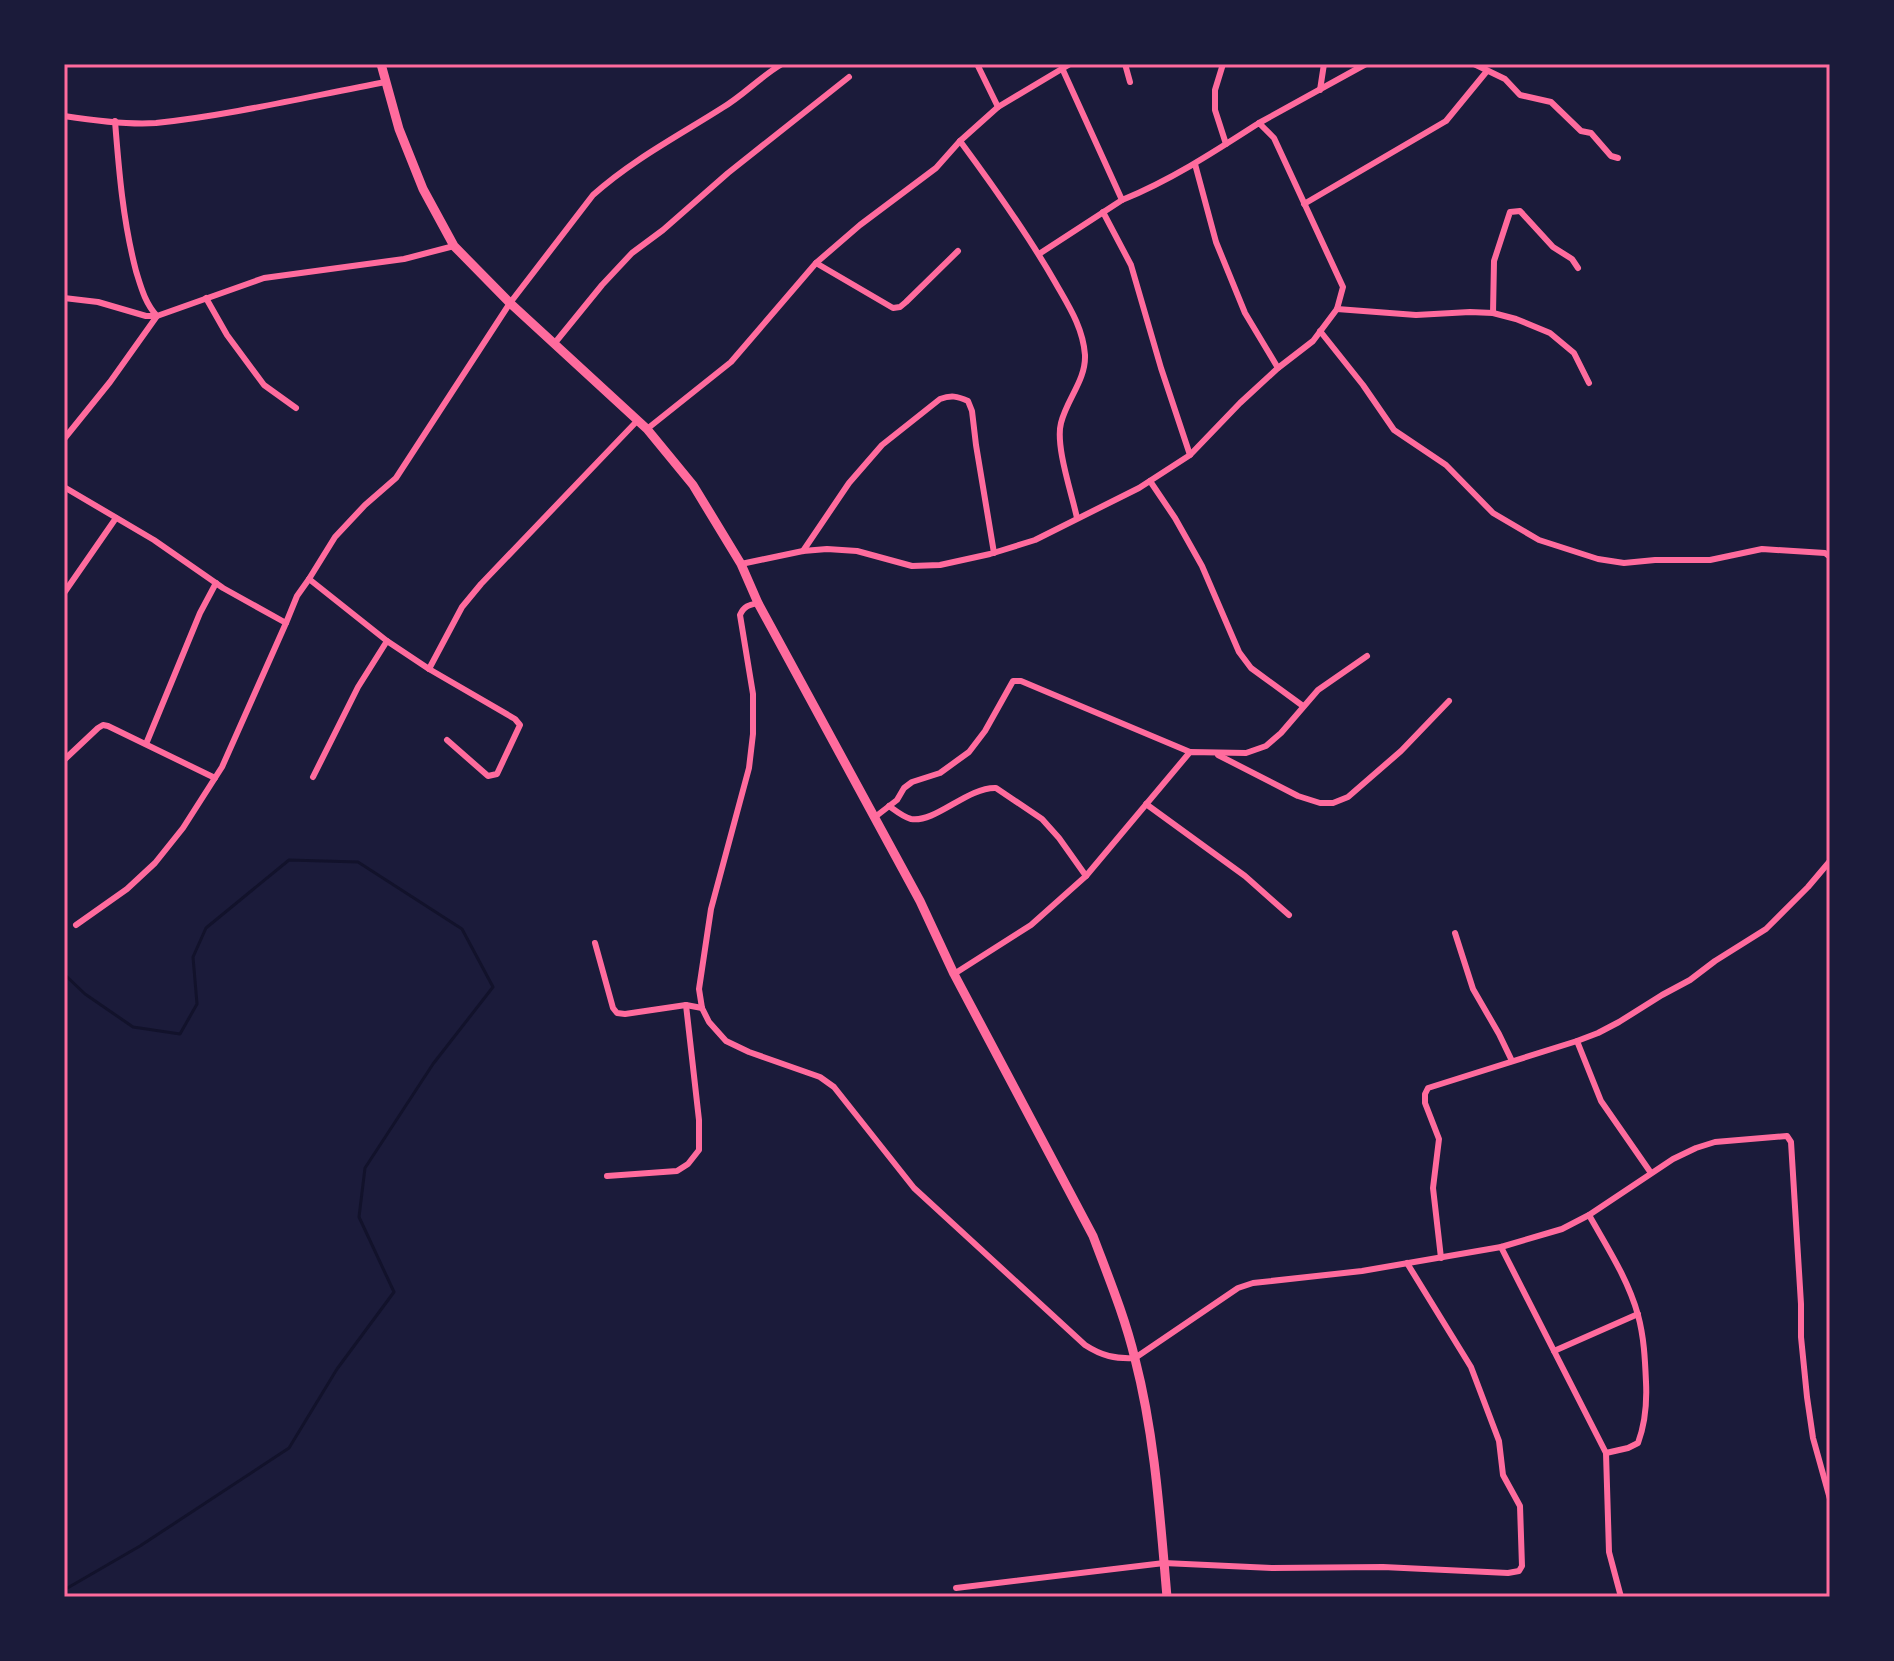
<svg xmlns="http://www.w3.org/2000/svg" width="1894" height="1661" font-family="Ubuntu,sans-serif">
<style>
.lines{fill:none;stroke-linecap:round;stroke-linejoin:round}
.stream{stroke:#12122b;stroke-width:3}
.minor{stroke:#ff6b9d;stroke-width:6}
.trunk{stroke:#ff6b9d;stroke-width:9}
.neatline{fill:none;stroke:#ff6b9d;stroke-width:3}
</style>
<rect width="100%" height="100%" fill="#1b1b3a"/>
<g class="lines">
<polyline class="stream" points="64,974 85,994 133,1027 180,1034 197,1004 193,957 206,928 289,860 358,862 462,929 493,987 433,1064 365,1168 359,1217 394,1292 337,1369 289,1448 140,1546 64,1590"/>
<g class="minor">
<polyline points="977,64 998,107"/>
<polyline points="1125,64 1130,82"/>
<polyline points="1223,64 1215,90 1215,110 1226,144"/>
<polyline points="1474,64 1505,79 1520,95 1551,102 1581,131 1591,133 1611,156 1618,158"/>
<polyline points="1320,90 1324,64"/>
<path d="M64 116C90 120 130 125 156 123 232 115 311 96 386 82"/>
<polyline points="1259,123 1366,64"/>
<path d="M960 141C994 187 1027 233 1055 282 1068 305 1083 327 1085 355 1086 380 1067 399 1061 423 1055 446 1072 494 1077 518"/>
<polyline points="1195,164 1216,242 1245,313 1278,368"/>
<polyline points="1304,204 1446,121 1487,71"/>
<polyline points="1103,212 1131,265 1161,368 1190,455"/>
<polyline points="1039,254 1122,200"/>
<polyline points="816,263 893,308 900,307 906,302 958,251"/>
<polyline points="64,298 98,302 146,316 157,316 264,278 404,259 454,246"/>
<polyline points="206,298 227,335 264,385 296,408"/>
<polyline points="1337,309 1416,315 1470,312 1493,313 1516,319 1550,333 1574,353 1589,383"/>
<polyline points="1493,313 1494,261 1510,212 1520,211 1553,247 1572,259 1578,268"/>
<polyline points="1320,331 1363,385 1394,430 1446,465 1493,513 1539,540 1598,559 1624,563 1655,560 1710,560 1762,549 1825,553 1830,557"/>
<polyline points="554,344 602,285 632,253 663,230 728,173 849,77"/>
<polyline points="647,429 731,362 816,263 860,225 936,168 960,141 998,107 1070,64"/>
<path d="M64 439 110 382 157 316C145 303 141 287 136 271 123 221 119 172 115 121"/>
<polyline points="1150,481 1175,518 1202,566 1239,652 1251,668 1303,706"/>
<polyline points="64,487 154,540 223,588 286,623 297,596 309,579"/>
<path d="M803 551 849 483 882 445 940 399C951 395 957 396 968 401L972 411 976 445 994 553"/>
<path d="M741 564 803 551 827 549 857 551 912 566 940 565 990 554 1035 540 1139 488 1190 455 1240 403 1278 368 1313 341 1337 309 1343 287 1274 138 1259 123C1214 152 1171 180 1122 200L1062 68"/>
<polyline points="64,593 116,518"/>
<path d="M758 603C749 605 744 606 740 615L753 694V734L749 768 711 909 699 989 702 1008 709 1022 726 1041 749 1052 820 1077 834 1087 914 1188 1085 1345C1102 1356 1115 1359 1135 1358L1238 1288 1253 1283 1362 1271 1501 1247 1562 1229 1589 1215 1673 1159 1696 1148 1715 1142 1787 1136 1791 1142 1801 1304V1337L1807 1397 1813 1438 1830 1499"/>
<polyline points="429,669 462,607 481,584 637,421"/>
<path d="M447 740 488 776 497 774 520 725 515 719 429 669 387 641 309 579 335 537 365 505 396 478 510 303 593 195C632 160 678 136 722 108 744 95 761 76 782 64"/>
<polyline points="146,744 200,613 216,583"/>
<polyline points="1218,755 1298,796 1320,803 1333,803 1348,797 1401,751 1449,701"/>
<polyline points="64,760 98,728 103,725 108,726 215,778"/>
<polyline points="313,777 358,687 387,641"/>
<polyline points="1146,804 1245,876 1289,915"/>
<path d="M889 806C896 811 903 817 911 819 936 823 967 787 996 788L1042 819 1059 838 1086 876"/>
<polyline points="875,817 897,800 904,788 912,782 940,773 969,752 985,731 1013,681 1021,681 1190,752"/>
<polyline points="76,925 127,889 155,863 183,828 222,767 286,623"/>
<polyline points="1455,933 1473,989 1499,1034 1512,1061"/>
<polyline points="595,943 613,1008 617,1013 625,1014 686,1005 702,1008"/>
<polyline points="954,974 1031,925 1086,876 1190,752 1246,753 1266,746 1281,733 1318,690 1367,656"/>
<polyline points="1577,1041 1601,1101 1651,1173"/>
<polyline points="607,1176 677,1171 688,1164 699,1150 699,1120 686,1005"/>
<path d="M1589 1215C1607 1247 1628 1279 1638 1315 1644 1337 1645 1359 1646 1382 1647 1402 1645 1424 1638 1443L1628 1448 1606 1453"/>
<polyline points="1501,1247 1606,1453 1609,1552 1621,1597"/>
<polyline points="1441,1258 1433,1188 1439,1139 1425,1103 1425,1094 1428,1088 1577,1041 1598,1033 1619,1022 1662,995 1690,980 1715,961 1766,929 1808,887 1830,861"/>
<polyline points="1554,1351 1638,1314"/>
<polyline points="956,1588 1164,1563 1272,1568 1383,1567 1508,1573 1519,1571 1522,1566 1520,1506 1503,1475 1499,1441 1471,1367 1407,1263"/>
</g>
<path class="trunk" d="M381 64 399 129 423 189 454 246 510 303 647 429 693 485 741 564 758 603 920 901 954 974 1093 1236C1108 1276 1125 1317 1135 1359 1155 1436 1160 1517 1167 1597"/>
</g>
<rect width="1894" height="1661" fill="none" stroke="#1b1b3a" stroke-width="132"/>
<rect x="66" y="66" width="1762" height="1529" class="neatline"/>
</svg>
